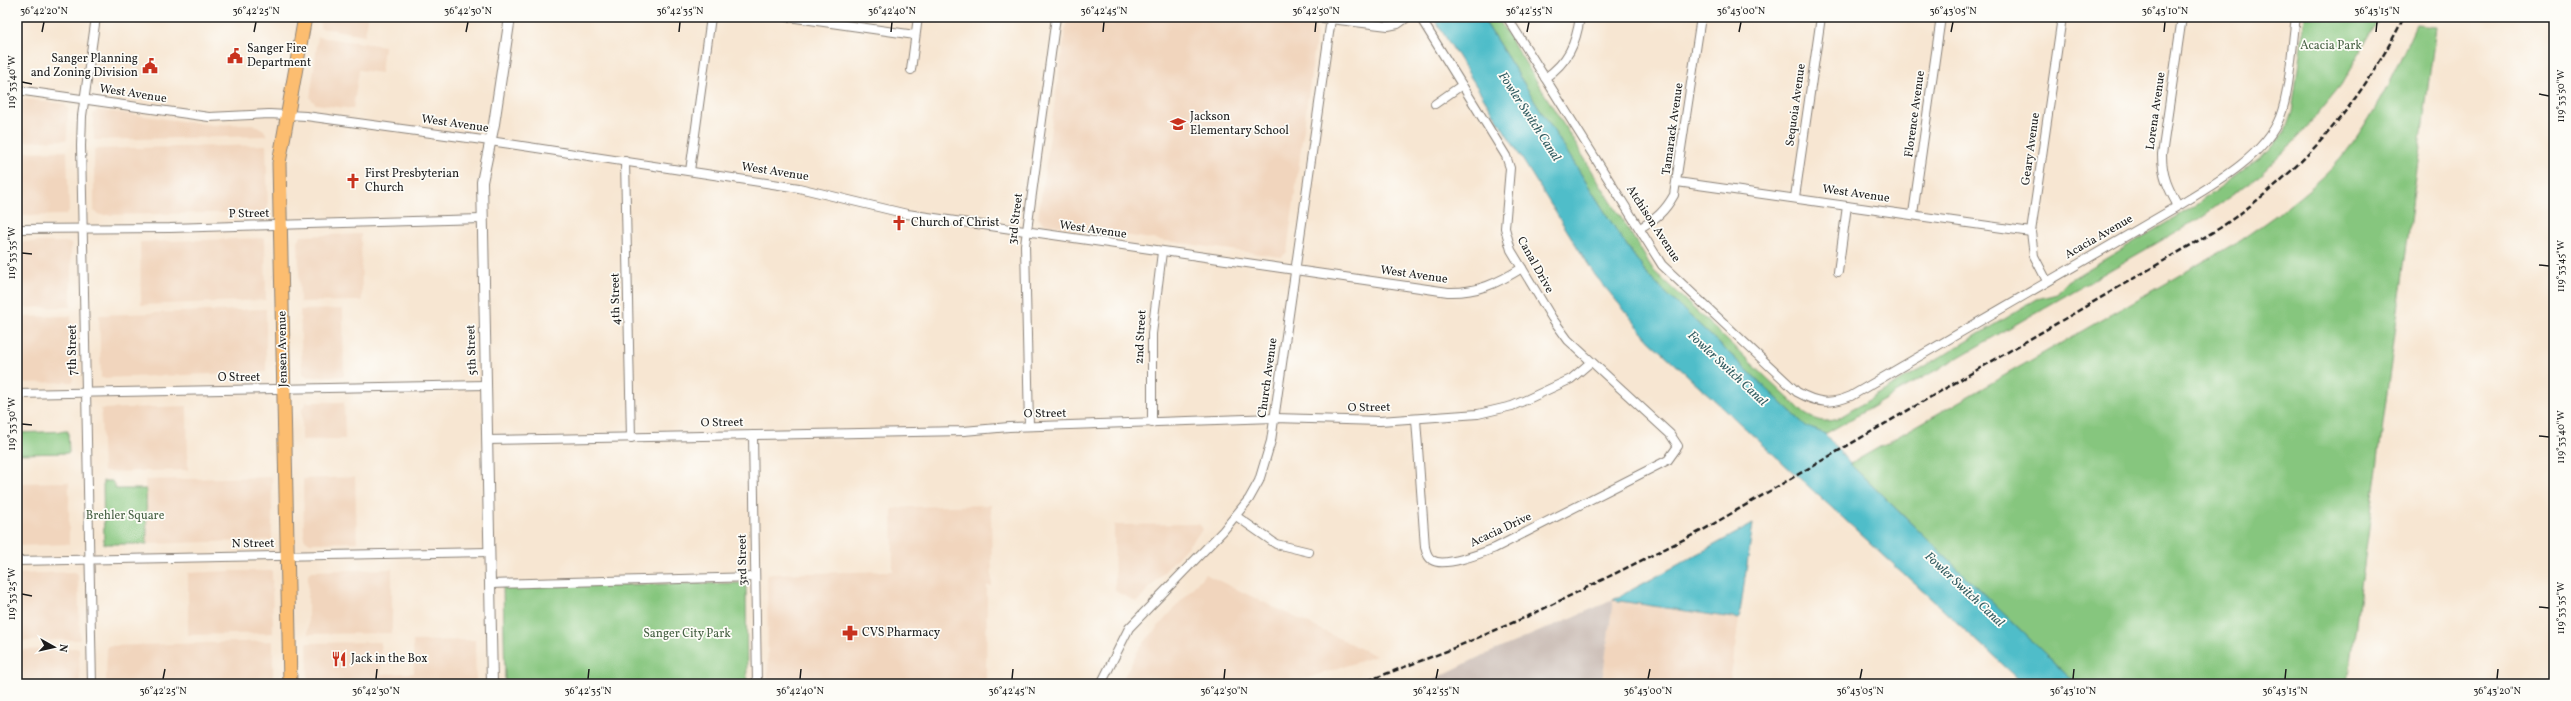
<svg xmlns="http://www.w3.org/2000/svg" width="2571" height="701" font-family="Vollkorn,serif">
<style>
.built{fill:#f1d5bd}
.industrial{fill:#cec1ba}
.green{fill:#86c67e;stroke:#51714d}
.water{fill:#50bdc9;stroke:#366c72}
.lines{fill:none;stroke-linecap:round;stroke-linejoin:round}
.minor-casing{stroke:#8a8177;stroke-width:10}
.tertiary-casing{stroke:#8a8177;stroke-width:12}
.primary-casing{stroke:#8a8177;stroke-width:15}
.minor{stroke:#fff;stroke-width:8}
.tertiary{stroke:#fff;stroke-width:10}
.primary{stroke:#fcbd6f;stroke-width:13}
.rail{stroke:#1c1c1c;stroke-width:2.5;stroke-dasharray:6 3;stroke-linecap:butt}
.ticks{fill:none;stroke:#1c1c1c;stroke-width:1.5}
.labels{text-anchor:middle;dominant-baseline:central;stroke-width:3.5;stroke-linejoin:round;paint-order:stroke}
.park-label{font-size:12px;fill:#466043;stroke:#fdfcf7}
.poi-label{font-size:12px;fill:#1c1c1c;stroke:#fdfcf7;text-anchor:start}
.street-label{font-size:12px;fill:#1c1c1c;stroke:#fdfcf7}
.water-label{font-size:13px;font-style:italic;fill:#315c61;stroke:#fdfcf7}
.neatline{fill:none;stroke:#1c1c1c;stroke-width:1.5}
.ticks-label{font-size:10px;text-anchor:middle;fill:#1c1c1c}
</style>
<rect width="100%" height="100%" fill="#fdfcf7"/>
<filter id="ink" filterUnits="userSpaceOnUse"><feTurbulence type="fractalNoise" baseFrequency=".025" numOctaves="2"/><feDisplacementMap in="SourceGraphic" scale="8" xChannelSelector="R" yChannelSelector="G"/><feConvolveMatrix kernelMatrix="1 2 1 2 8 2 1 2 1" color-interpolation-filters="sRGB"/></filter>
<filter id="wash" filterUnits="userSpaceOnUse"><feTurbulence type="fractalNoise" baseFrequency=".012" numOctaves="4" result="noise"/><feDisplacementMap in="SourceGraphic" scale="16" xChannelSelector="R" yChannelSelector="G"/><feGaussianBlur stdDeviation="0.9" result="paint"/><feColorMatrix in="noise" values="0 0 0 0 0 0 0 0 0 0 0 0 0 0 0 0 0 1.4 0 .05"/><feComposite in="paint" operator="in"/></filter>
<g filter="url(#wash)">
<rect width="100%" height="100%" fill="#f7e6d2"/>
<g class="built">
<polygon points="321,17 368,17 365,35 320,28"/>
<polygon points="1067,17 1254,17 1313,26 1317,31 1287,252 1282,257 1044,224 1038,218"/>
<polygon points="318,37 384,46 381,73 359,70 353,109 316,104 310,98"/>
<polygon points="17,98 64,104 68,108 67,140 17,142"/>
<polygon points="98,110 212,125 253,124 264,130 267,136 94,140 93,114"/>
<polygon points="266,145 268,208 264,212 100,215 94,211 94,149"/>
<polygon points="67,151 69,211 65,215 17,216 17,152"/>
<polygon points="361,234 362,301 300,302 298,241 301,236"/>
<polygon points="265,238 266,300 141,305 140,242"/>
<polygon points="17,242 67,242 71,244 71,307 17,308"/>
<polygon points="266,309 266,372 101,378 99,315"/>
<polygon points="343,309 344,376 307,377 302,372 300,310"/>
<polygon points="71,316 73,382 17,383 17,317"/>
<polygon points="306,402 344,402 345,439 302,440 302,409"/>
<polygon points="187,406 188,470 103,472 101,409"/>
<polygon points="272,477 272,540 147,544 145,480"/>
<polygon points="355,477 357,542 310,543 304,539 303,479"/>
<polygon points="69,482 69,544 17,546 17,483"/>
<polygon points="991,505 992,586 987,586 986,682 768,684 767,574 893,571 892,509 910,507"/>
<polygon points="1199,524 1203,529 1137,602 1115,591 1114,525"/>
<polygon points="392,569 392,633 308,634 308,574 311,571"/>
<polygon points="231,571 272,571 273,633 188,635 188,573"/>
<polygon points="75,572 78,574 80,640 17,641 17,574"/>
<polygon points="1205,574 1376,656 1289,684 1120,684 1140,647"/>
<polygon points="1613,600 1739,619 1730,684 1602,684"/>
<polygon points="475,640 476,684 308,684 307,643 381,642 381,674 414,673 413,641"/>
<polygon points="273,641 273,684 106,684 107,646"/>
<polygon points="79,648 80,684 17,684 17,650"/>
</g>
<polygon class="industrial" points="1613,600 1602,684 1433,684 1434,679 1477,658"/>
<g class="green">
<path d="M1482 17H1497L1654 271 1805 414C1817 421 1824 423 1837 419L2037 299 2057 294 2068 281 2193 207 2269 151 2285 132 2292 112 2305 17H2380L2341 85 2296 140 2259 176 2197 220 1825 434 1806 426 1649 277 1620 236Z"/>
<path d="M2416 25 2436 27 2348 684H2076L1850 464 2239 241C2272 218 2305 196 2333 167 2370 128 2394 73 2416 25Z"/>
<polygon points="68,431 69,453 17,454 17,433"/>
<polygon points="103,481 112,481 116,489 146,489 147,544 104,544"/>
<polygon points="746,583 747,681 745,684 505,684 503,586"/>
</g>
<g class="water">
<polygon points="1433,17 1482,17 1620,236 1649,277 1806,426 1825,434 1850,464 2076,684 2024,684 1649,340 1595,275"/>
<polygon points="1753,524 1739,619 1613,600"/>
</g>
</g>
<g filter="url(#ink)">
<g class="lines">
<defs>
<g id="minor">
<polyline points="789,17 915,35"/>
<polyline points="1314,17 1388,26 1398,24 1408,17"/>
<path d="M1507 17 1662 265 1797 392C1817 403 1830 405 1851 396L2178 206C2213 185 2265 156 2280 117 2290 92 2292 44 2296 17"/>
<polyline points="911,70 918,17"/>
<path d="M1545 78C1568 62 1576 44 1580 17"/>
<path d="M17 90 209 117 269 114 306 116 490 141 799 188 907 214 1448 292C1477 293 1498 283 1522 268"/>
<polyline points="1435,104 1462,85"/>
<polyline points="625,161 631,438"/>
<polyline points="690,171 711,17"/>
<polyline points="1677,182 2031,232"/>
<polyline points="1795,197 1821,17"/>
<path d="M2178 206C2168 188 2162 176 2162 155L2182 17"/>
<polyline points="1913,214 1941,17"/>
<path d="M1640 228C1656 219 1665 211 1674 195L1701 17"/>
<polyline points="17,229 170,228 481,219"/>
<polyline points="1838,272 1847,206"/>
<polyline points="2047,281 2034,256 2031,232 2062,17"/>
<polyline points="17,394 486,385"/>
<path d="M1416 419 1425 547C1426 551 1427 557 1432 560 1444 568 1482 553 1495 548L1668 460 1678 446 1670 434 1568 340 1552 318 1511 250 1505 228 1510 168 1506 156 1420 17"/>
<polyline points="1152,423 1152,334 1162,252"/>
<polyline points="1029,426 1025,245 1056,17"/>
<polyline points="753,435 757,684"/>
<polyline points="487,440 964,431 1009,427 1275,418 1380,421 1478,414 1512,406 1528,399 1571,379 1591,362"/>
<polyline points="1236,516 1276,544 1309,552"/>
<polyline points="17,561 489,552"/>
<polyline points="490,584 755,577"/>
<polyline points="92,684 81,146 82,116 96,17"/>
<polyline points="1101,684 1129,628 1223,531 1249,499 1259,481 1271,441 1331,19"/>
</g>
<polyline id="tertiary" points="492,684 482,182 494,124 510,17"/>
<polyline id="primary" points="290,684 279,163 305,17"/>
</defs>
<use href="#minor" class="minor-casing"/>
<use href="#tertiary" class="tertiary-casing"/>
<use href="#primary" class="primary-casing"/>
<use href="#minor" class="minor"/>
<use href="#tertiary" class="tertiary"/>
<use href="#primary" class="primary"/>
<path class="rail" d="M1359 684 1447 651 1533 614 1703 530 2220 228C2302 171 2359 107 2404 17"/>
</g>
</g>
<path class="ticks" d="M42 32 44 22M254 32 256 22M466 32 468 22M679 32 680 22M891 32 892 22M1103 32 1104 22M1315 32 1316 22M1527 32 1529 22M1739 32 1741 22M1951 32 1953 22M2164 32 2165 22M2376 32 2377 22M22 82 32 84M2539 94 2549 96M22 253 32 254M2539 265 2549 266M22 424 32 425M2539 436 2549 437M22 594 32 596M2539 607 2549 608M163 679 165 669M376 679 377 669M588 679 589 669M800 679 801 669M1012 679 1013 669M1224 679 1225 669M1436 679 1438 669M1648 679 1650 669M1860 679 1862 669M2073 679 2074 669M2285 679 2286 669M2497 679 2498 669"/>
<defs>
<symbol id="civic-bare" viewBox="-9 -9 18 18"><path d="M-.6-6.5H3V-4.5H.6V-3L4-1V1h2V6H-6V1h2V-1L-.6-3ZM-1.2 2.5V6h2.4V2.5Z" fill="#c8321e" stroke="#fdfcf7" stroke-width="2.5" paint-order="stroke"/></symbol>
<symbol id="school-bare" viewBox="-9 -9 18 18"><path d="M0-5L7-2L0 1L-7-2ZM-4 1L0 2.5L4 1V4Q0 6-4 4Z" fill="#c8321e" stroke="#fdfcf7" stroke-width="2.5" paint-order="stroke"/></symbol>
<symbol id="church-bare" viewBox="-9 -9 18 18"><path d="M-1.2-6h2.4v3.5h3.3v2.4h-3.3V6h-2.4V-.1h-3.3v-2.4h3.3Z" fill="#c8321e" stroke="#fdfcf7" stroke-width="2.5" paint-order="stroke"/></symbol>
<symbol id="pharmacy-bare" viewBox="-9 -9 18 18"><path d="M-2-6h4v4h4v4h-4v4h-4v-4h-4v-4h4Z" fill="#c8321e" stroke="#fdfcf7" stroke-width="2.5" paint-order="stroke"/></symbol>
<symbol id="restaurant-bare" viewBox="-9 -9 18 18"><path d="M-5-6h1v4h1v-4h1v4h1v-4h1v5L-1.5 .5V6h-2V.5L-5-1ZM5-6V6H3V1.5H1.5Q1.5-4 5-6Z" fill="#c8321e" stroke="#fdfcf7" stroke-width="2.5" paint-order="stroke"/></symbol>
</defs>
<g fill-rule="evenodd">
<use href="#civic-bare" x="224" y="45" width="22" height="22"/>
<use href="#civic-bare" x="139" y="55" width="22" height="22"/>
<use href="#school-bare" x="1167" y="113" width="22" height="22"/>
<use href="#church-bare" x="342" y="170" width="22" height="22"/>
<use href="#church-bare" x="888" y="212" width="22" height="22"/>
<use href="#pharmacy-bare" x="839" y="622" width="22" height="22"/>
<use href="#restaurant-bare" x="328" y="648" width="22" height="22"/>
</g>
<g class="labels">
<g class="park-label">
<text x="2331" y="46">Acacia Park</text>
<text x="125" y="516">Brehler Square</text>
<text x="687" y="634">Sanger City Park</text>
</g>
<g class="poi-label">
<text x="247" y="49">Sanger Fire<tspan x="247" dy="14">Department</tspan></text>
<text x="138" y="59" text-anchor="end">Sanger Planning<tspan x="138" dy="14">and Zoning Division</tspan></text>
<text x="1190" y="117">Jackson<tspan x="1190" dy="14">Elementary School</tspan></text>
<text x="365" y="174">First Presbyterian<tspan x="365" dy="14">Church</tspan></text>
<text x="911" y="223">Church of Christ</text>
<text x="862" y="633">CVS Pharmacy</text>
<text x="351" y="659">Jack in the Box</text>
</g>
<g class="street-label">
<text transform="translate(133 94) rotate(9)">West Avenue</text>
<text transform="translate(1796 105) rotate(-82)">Sequoia Avenue</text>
<text transform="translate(2156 111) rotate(-82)">Lorena Avenue</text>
<text transform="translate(1915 114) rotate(-82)">Florence Avenue</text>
<text transform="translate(455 124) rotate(8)">West Avenue</text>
<text transform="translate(1673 129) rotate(-82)">Tamarack Avenue</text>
<text transform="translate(2031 149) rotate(-82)">Geary Avenue</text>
<text transform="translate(775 172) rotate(9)">West Avenue</text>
<text transform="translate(1856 194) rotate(8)">West Avenue</text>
<text transform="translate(249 214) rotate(-1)">P Street</text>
<text transform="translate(1016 219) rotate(-83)">3rd Street</text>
<text transform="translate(1653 224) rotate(57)">Atchison Avenue</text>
<text transform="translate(1093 230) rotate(8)">West Avenue</text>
<text transform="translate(2099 237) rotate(-30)">Acacia Avenue</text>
<text transform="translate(1535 265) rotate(61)">Canal Drive</text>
<text transform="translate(1414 275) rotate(8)">West Avenue</text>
<text transform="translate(616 299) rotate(-91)">4th Street</text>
<text transform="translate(1141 337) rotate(-87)">2nd Street</text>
<text transform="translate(283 349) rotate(-91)">Jensen Avenue</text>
<text transform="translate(73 350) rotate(-90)">7th Street</text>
<text transform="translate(472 350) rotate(-92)">5th Street</text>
<text x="239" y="378">O Street</text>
<text transform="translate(1268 378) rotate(-82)">Church Avenue</text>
<text transform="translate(1369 408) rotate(-1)">O Street</text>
<text transform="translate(1045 414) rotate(-1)">O Street</text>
<text transform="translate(722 423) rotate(-1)">O Street</text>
<text transform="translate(1501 530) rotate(-25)">Acacia Drive</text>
<text transform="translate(253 544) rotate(-1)">N Street</text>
<text transform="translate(743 560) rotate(-91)">3rd Street</text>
</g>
<g class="water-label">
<text transform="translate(1529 117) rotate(57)">Fowler Switch Canal</text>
<text transform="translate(1727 369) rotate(43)">Fowler Switch Canal</text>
<text transform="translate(1964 590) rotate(43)">Fowler Switch Canal</text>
</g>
</g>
<rect width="2571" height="701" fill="none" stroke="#fdfcf7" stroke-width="44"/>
<g transform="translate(54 647) rotate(98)" stroke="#fdfcf7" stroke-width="3" paint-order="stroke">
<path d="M0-3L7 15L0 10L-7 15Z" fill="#1c1c1c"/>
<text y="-6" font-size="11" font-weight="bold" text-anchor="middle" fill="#1c1c1c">N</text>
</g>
<rect x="22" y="22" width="2527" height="657" class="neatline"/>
<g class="ticks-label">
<text x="44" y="14">36°42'20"N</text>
<text x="256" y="14">36°42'25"N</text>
<text x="468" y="14">36°42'30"N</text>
<text x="680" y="14">36°42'35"N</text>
<text x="892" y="14">36°42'40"N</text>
<text x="1104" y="14">36°42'45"N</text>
<text x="1316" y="14">36°42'50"N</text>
<text x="1529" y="14">36°42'55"N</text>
<text x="1741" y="14">36°43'00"N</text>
<text x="1953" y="14">36°43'05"N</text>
<text x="2165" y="14">36°43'10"N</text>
<text x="2377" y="14">36°43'15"N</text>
<text transform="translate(11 82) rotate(-90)" y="4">119°33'40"W</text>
<text transform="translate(2560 96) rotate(-90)" y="4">119°33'50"W</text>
<text transform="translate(11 253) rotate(-90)" y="4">119°33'35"W</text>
<text transform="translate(2560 266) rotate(-90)" y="4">119°33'45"W</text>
<text transform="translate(11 424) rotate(-90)" y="4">119°33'30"W</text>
<text transform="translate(2560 437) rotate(-90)" y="4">119°33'40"W</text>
<text transform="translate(11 594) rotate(-90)" y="4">119°33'25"W</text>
<text transform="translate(2560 608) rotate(-90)" y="4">119°33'35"W</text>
<text x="163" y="694">36°42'25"N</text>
<text x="376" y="694">36°42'30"N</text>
<text x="588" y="694">36°42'35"N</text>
<text x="800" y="694">36°42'40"N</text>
<text x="1012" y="694">36°42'45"N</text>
<text x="1224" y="694">36°42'50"N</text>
<text x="1436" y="694">36°42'55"N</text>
<text x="1648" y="694">36°43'00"N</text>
<text x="1860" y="694">36°43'05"N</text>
<text x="2073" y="694">36°43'10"N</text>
<text x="2285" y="694">36°43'15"N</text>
<text x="2497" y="694">36°43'20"N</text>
</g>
</svg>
